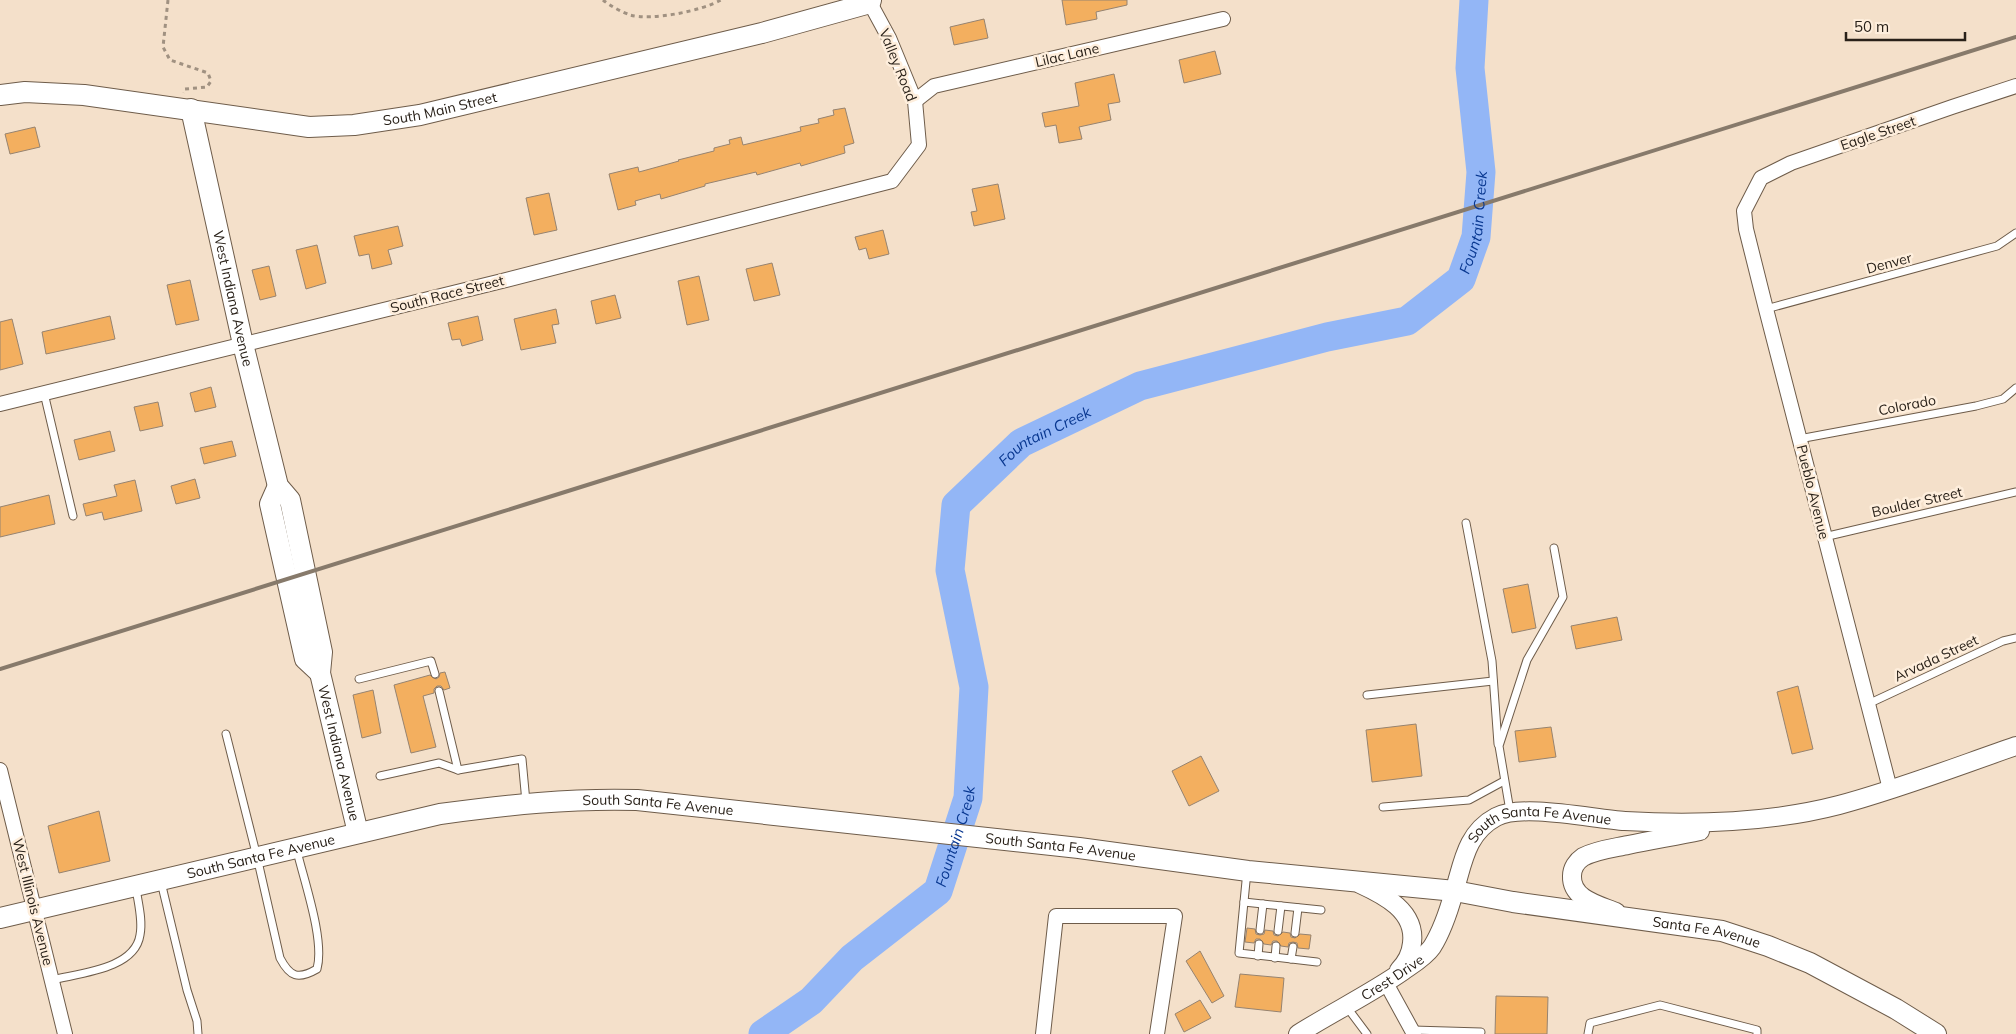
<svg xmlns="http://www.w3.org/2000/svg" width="2016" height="1034" font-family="Mulish,sans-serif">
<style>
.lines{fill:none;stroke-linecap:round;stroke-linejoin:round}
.river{stroke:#93b6f6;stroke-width:29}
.building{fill:#f3af5f;stroke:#968370}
.service-casing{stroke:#6e5c4a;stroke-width:9}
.minor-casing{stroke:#6e5c4a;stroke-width:16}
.tertiary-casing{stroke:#6e5c4a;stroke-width:20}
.secondary-casing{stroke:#6e5c4a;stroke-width:22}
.path{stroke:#a09181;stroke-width:3;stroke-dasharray:4 4;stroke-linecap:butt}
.service{stroke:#fff;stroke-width:7}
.minor{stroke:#fff;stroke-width:14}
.tertiary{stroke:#fff;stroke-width:18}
.secondary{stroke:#fff;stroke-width:20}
.rail{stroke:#877a6b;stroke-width:4}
.labels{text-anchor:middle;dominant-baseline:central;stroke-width:5;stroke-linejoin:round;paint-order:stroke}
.street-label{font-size:14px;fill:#292119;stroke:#feeedc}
.water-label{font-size:15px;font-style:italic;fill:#083790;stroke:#feeedc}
</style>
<rect width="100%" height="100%" fill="#f4e0ca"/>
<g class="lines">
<path class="river" id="s1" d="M763 1034 811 1001 852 958 938 891 968 798 974 687 950 570 956 505 1021 443 1140 386 1327 337 1407 321 1461 279 1476 237 1481 172 1470 68 1474 0"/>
</g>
<g class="building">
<polygon points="1062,0 1127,0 1127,5 1096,12 1097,19 1066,25"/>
<polygon points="984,19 988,38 954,45 950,27"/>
<polygon points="1215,51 1221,74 1184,83 1179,60"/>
<polygon points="1114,74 1120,102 1108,104 1111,120 1079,127 1082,139 1059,143 1056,125 1045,127 1042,113 1079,106 1075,83"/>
<polygon points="845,108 854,143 844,146 845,153 801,166 800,163 757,175 756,172 705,184 705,186 661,199 660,194 635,201 636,205 618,210 609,174 638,167 639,172 679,161 678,160 714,151 714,148 730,144 729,140 741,137 743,145 801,131 800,127 819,123 818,119 834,115 833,110"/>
<polygon points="35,127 40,147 10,154 5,134"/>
<polygon points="998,184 1005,219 974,226 971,212 977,211 972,189"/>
<polygon points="549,193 557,230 534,235 526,198"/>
<polygon points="398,226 403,246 388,250 392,264 372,269 369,254 359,256 354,236"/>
<polygon points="883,230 889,254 869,259 866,248 859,250 855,237"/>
<polygon points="317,245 326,283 306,289 296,250"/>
<polygon points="772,263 780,295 754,301 746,269"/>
<polygon points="269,266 276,296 260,300 252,270"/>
<polygon points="699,276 709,320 687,325 678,281"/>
<polygon points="190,280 199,320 176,325 167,285"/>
<polygon points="615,295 621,318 596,324 591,301"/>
<polygon points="556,309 559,324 552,325 556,343 521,350 514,319"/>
<polygon points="110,316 115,339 46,354 42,332"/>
<polygon points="478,316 483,340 462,346 460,339 452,340 448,323"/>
<polygon points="12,319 23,364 0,370 0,322"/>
<polygon points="211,387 216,407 195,412 190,393"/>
<polygon points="158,402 163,426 140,431 134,407"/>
<polygon points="110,431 115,451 79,460 74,440"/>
<polygon points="232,441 236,456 204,464 200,448"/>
<polygon points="195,479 200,498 176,504 171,486"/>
<polygon points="135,480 142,511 104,520 102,512 86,516 83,504 117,496 114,485"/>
<polygon points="49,495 55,524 0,537 0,507"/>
<polygon points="1528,584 1536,628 1512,633 1503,589"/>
<polygon points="1617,617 1622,640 1576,649 1571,626"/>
<polygon points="445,672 450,688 444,690 441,686 437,686 434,689 434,693 423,696 436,747 411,753 394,685 430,675 436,679 439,677 440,673"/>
<polygon points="1798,686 1813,749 1792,754 1777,692"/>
<polygon points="373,690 381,733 362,738 353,695"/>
<polygon points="1416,724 1422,776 1372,782 1366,730"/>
<polygon points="1551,727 1556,757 1519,762 1515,731"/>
<polygon points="1201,756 1219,791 1189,806 1172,771"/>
<polygon points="99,811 110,861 59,873 48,826"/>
<polygon points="1247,928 1255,929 1256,934 1260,935 1264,934 1265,930 1273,931 1274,935 1278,936 1283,932 1290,933 1291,937 1295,938 1300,934 1311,935 1309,949 1298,948 1297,943 1293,942 1289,943 1288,947 1281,946 1277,941 1273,941 1271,945 1264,944 1260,939 1256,939 1254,943 1245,942"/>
<polygon points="1200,951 1224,996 1212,1003 1186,961"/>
<polygon points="1240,974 1284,978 1281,1012 1235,1007"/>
<polygon points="1496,996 1548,997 1547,1034 1495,1034"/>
<polygon points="1200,1000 1211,1018 1184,1032 1175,1014"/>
</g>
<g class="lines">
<defs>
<g id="service">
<polyline points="1766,309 1997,246 2016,233"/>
<polyline points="44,393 73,516"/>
<polyline points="1799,439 1976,406 2003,399 2016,388"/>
<polyline points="1466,523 1492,661 1498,744"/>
<polyline points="1824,537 2016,492"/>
<polyline points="359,679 431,661 435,674"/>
<polyline points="439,691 458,770"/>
<polyline points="1367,695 1493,681"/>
<polyline points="1868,704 2003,641 2016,638"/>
<path d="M226 734 257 857 280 958C290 977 298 980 317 969 325 940 304 881 297 851"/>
<polyline points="380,776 439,763 458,770 522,759 526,802"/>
<polyline points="1383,807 1469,800 1504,781"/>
<polyline points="1510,811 1499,746 1527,660 1563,597 1554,548"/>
<polyline points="1247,871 1239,953 1317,962"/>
<polyline points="161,882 187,990 197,1021 198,1034"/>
<polyline points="1244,902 1321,910"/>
<polyline points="1260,930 1263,904"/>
<polyline points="1278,931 1281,906"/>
<polyline points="1295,933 1298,908"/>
<polyline points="1258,956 1259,944"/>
<polyline points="1275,958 1276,946"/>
<polyline points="1291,959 1293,947"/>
<path d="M52 980C80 973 135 969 140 935 143 920 138 903 136 888"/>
<polyline points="1346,1006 1367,1034"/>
<polyline points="1413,1030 1481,1032"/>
<polyline points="1588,1034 1590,1023 1660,1005 1757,1030 1757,1034"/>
</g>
<g id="minor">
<polyline points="915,101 934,86 1223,19"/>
<polyline points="0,404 502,281 892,181 919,145 915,101 889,38 870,3"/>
<polyline points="0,770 65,1034"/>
<polyline points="1890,789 1766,309 1746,229 1744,211 1761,178 1791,163 1952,107 2016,86"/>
<polyline points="1386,983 1414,1034"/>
<polyline points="1043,1034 1056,916 1175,916 1157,1034"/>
</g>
<g id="tertiary">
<path d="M1360 884C1384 895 1416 911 1412 943 1411 954 1407 962 1399 970"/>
<path d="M1616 912C1599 905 1571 899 1572 876 1572 868 1577 861 1583 857 1596 850 1614 848 1628 845 1652 840 1676 836 1700 831"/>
<path id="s2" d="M1298 1034C1333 1012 1370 994 1403 971 1413 964 1425 957 1432 947 1442 931 1449 910 1454 892 1463 863 1466 833 1496 817 1522 803 1593 819 1625 821 1697 825 1770 823 1839 805 1899 789 1958 766 2016 746"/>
</g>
<g id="secondary">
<path id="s3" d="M0 95 25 92 84 95 309 127 354 125 420 115 762 33 870 3 871 0"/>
<path id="s4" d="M191 109 243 344 278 486 290 500 322 652 320 673 358 833"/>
<polyline points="278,486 270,504 305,659 320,673"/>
<path id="s5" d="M0 918 440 814C506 805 571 798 637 800L1079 848 1248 871 1455 891 1513 902 1722 931 1768 946 1810 963 1896 1009 1936 1034"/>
</g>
</defs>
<use href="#service" class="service-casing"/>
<use href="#minor" class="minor-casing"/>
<use href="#tertiary" class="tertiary-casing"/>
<use href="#secondary" class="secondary-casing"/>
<g class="path">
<polyline points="168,0 163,47 170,60 208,73 211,81 207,87 185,89 184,93"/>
<path d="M603 0C610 6 622 12 630 15 652 21 701 11 721 0"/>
</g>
<use href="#service" class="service"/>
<use href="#minor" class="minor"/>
<use href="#tertiary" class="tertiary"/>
<use href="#secondary" class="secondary"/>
<path class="rail" d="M0 669C672 458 1345 249 2016 37"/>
</g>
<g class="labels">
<g class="street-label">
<text transform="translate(1067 55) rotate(-13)">Lilac Lane</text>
<text transform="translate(898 65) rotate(68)">Valley Road</text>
<text stroke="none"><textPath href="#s3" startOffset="444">South Main Street</textPath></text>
<text transform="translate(1878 133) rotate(-19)">Eagle Street</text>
<text transform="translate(1889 263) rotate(-15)">Denver</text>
<text transform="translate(447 294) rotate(-14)">South Race Street</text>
<text stroke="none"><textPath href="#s4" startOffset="194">West Indiana Avenue</textPath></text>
<text transform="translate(1907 405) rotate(-11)">Colorado</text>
<text transform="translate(1813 492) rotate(76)">Pueblo Avenue</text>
<text transform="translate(1917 502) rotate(-13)">Boulder Street</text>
<text transform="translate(1936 658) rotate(-25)">Arvada Street</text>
<text stroke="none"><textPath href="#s4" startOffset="664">West Indiana Avenue</textPath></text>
<text stroke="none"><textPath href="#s5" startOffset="671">South Santa Fe Avenue</textPath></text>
<text stroke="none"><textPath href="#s2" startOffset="349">South Santa Fe Avenue</textPath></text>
<text stroke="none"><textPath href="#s5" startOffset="1076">South Santa Fe Avenue</textPath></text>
<text stroke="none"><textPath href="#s5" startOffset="268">South Santa Fe Avenue</textPath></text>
<text transform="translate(33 902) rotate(76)">West Illinois Avenue</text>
<text stroke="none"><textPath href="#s5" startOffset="1728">Santa Fe Avenue</textPath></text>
<text stroke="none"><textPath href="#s2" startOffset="110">Crest Drive</textPath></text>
</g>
<g class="water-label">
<text stroke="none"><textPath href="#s1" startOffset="1244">Fountain Creek</textPath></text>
<text stroke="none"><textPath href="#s1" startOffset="734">Fountain Creek</textPath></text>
<text stroke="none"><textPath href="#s1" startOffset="284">Fountain Creek</textPath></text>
</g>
</g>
<path d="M1846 32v8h119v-8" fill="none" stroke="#292119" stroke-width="2.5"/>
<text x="1854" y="32" font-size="15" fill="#292119" stroke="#feeedc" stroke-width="4" paint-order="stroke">50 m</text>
</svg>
